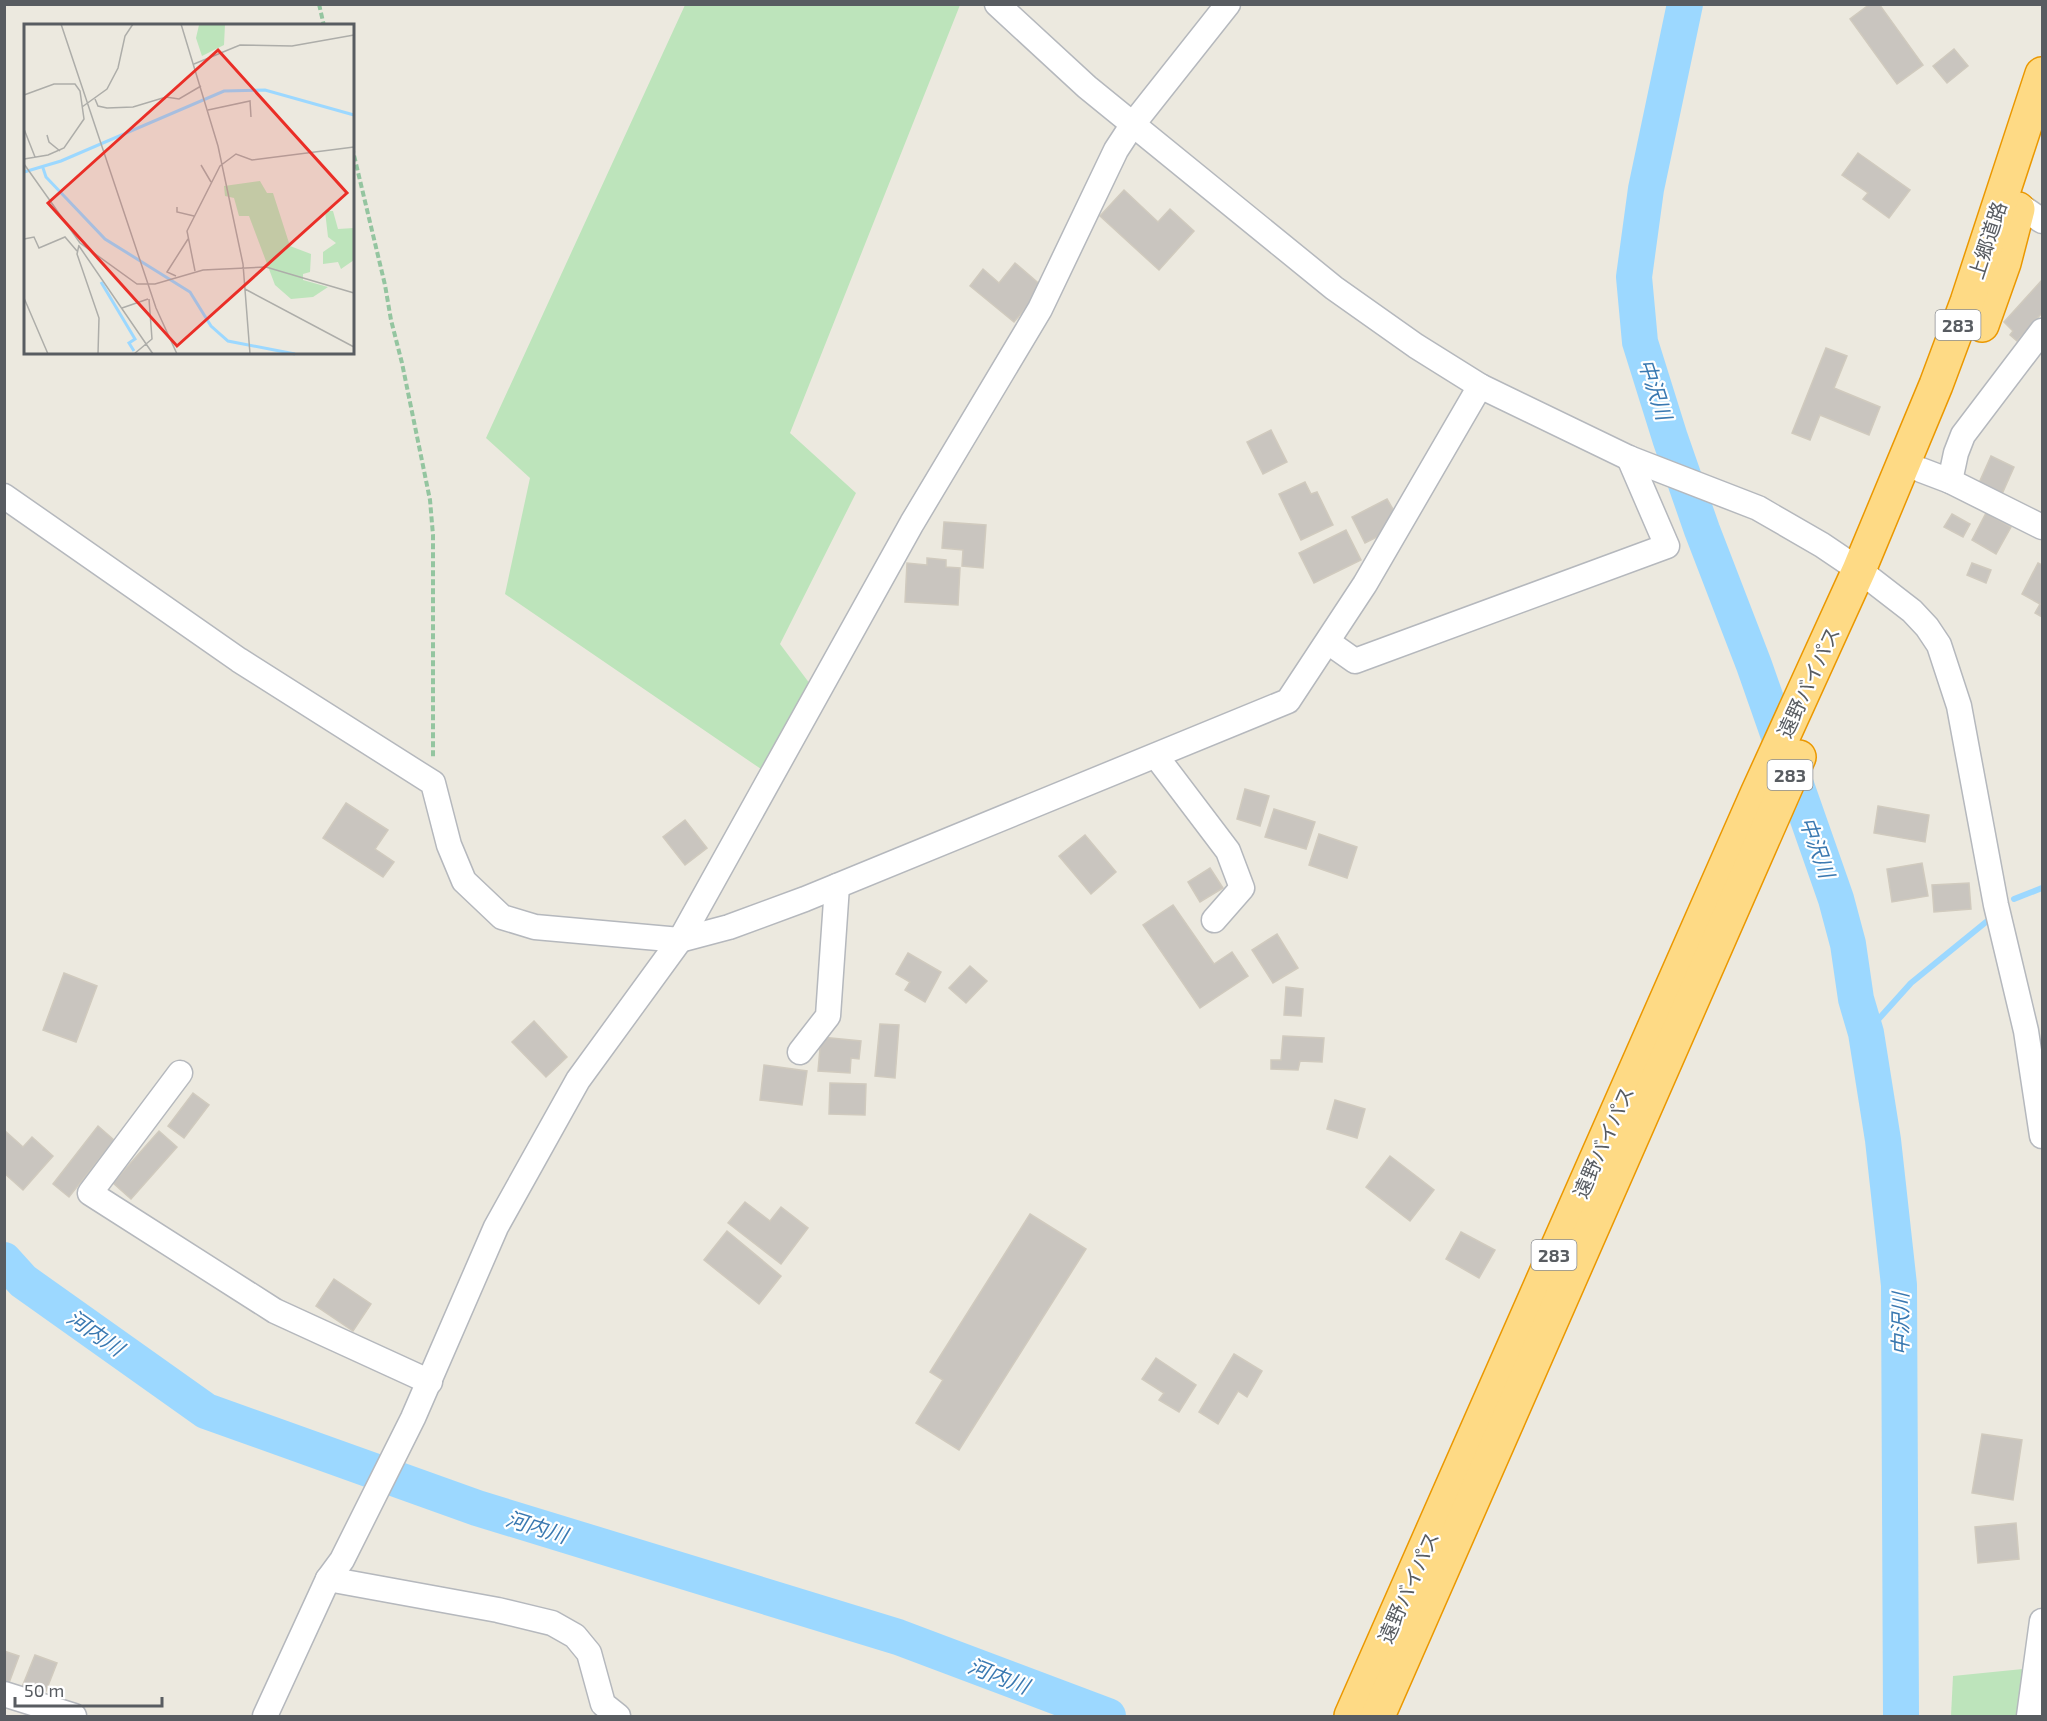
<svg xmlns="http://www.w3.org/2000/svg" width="2047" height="1721" font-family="'Exo 2','Noto Sans JP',sans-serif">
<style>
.green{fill:#bde4bb}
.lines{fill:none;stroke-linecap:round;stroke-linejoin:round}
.stream{stroke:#9cd8ff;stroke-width:6}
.river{stroke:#9cd8ff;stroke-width:36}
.building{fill:#c9c5bf;stroke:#d0cabe;stroke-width:1.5}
.minor-casing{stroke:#b5b8bd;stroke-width:27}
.highway-casing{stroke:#eb9800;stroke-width:36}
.path{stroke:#94c5a0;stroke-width:4;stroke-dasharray:6 3;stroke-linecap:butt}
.minor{stroke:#fff;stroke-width:24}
.highway{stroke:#feda85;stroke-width:33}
.labels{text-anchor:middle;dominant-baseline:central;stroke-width:4.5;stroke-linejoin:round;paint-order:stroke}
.shield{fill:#fff;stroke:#8a8d90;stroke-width:1.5}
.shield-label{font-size:18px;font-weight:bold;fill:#585c61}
.street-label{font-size:20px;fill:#585c61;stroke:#fff}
.water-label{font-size:21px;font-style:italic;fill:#3a79b1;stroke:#fff}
.inset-river{fill:none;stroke:#9cd8ff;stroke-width:3}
.inset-road{fill:none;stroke:#adada9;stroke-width:1.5}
.view{fill:#ea2e27;fill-opacity:0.15;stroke:#ea2e27;stroke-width:3}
.inset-edge{fill:none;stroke:#585c61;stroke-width:3}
</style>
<rect width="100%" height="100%" fill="#ece9df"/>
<g class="green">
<polygon points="685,5 960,5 790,433 856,493 780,644 825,704 777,780 505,594 530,478 486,438"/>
<polygon points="2023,1669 2017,1716 1951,1716 1953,1676"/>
</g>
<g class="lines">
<g class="stream">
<polyline points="2014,899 2042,888"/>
<polyline points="1866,1033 1911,983 1986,922"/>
</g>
<g class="river">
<polyline points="1685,4 1646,189 1634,277 1640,342 1670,438 1702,530 1754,665 1836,899 1848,944 1856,999 1866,1033 1883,1140 1899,1285 1901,1716"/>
<polyline points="4,1260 23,1281 206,1411 477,1508 898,1637 1108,1716"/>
</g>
</g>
<g class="building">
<polygon points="1870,4 1879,4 1923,65 1897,84 1850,19"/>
<polygon points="1954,49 1968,66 1947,83 1933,66"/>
<polygon points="1858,153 1910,190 1889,218 1863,199 1868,193 1842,175"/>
<polygon points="1124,190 1158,222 1170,209 1194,231 1159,270 1100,216"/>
<polygon points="1015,263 1043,287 1014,322 970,286 983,269 999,283"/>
<polygon points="2042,280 2042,313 2017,341 2010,335 2013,331 2004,322"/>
<polygon points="1826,348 1847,356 1834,388 1880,407 1869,435 1820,415 1810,440 1792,433"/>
<polygon points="1271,430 1287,462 1263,474 1247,442"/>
<polygon points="1991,456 2014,467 2002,494 1979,483"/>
<polygon points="1305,482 1311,494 1317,492 1333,525 1301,540 1279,494"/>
<polygon points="1387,499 1394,511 1383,534 1365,543 1352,517"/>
<polygon points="1986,513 2011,527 1996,554 1972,540"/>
<polygon points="1952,514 1970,524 1963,537 1944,527"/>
<polygon points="944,522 986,525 983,568 962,566 963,550 942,548"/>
<polygon points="1346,530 1361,560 1314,583 1299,553"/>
<polygon points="927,558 946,560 946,567 960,568 958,605 905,602 907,563 927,565"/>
<polygon points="1972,563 1991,570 1986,583 1967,575"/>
<polygon points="2038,563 2042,565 2042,617 2035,613 2040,604 2022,594"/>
<polygon points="1245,789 1269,796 1260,826 1237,819"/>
<polygon points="346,803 388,830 375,849 394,862 383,877 323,838"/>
<polygon points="1878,806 1929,815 1925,842 1874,833"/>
<polygon points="1274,809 1315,822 1306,849 1265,837"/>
<polygon points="685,820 707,848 685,865 663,837"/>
<polygon points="1319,834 1357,847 1347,878 1309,865"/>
<polygon points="1085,835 1116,872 1091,894 1059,856"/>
<polygon points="1922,863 1928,896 1892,902 1887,869"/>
<polygon points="1210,868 1223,888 1200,902 1188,882"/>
<polygon points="1969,883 1971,909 1934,912 1932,885"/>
<polygon points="1173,905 1214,964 1232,952 1248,976 1200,1008 1143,925"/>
<polygon points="1277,934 1298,968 1273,983 1252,950"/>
<polygon points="908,953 941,972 925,1002 905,990 910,982 896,974"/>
<polygon points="970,966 987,981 966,1003 949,988"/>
<polygon points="64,973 97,986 76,1042 43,1030"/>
<polygon points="1286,987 1303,989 1301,1016 1284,1015"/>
<polygon points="534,1021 567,1057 546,1077 512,1042"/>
<polygon points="880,1024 899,1025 895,1078 875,1076"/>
<polygon points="1283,1036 1324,1038 1322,1062 1300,1061 1298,1070 1271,1069 1271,1060 1281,1060"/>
<polygon points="821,1037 861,1041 859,1059 851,1058 850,1073 818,1071"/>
<polygon points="764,1065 807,1071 802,1105 760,1100"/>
<polygon points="830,1083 866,1084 865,1115 829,1114"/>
<polygon points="193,1093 209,1105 184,1138 168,1126"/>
<polygon points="1335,1100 1365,1109 1357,1138 1327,1129"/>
<polygon points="98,1126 114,1140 69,1197 53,1184"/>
<polygon points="4,1130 23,1147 32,1137 53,1156 23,1190 4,1173"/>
<polygon points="159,1131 177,1147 131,1199 113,1183"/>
<polygon points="1390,1156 1434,1190 1410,1221 1366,1187"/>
<polygon points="745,1202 770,1221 781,1207 808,1228 781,1264 728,1223"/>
<polygon points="1030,1214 1086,1249 959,1450 916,1423 943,1380 930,1372"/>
<polygon points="727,1231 781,1276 759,1304 704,1260"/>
<polygon points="1461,1232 1495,1250 1479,1278 1446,1259"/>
<polygon points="334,1279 371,1304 353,1331 316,1306"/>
<polygon points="1234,1354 1262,1371 1247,1397 1238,1391 1218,1424 1199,1412"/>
<polygon points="1156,1358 1196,1385 1179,1412 1159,1400 1164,1393 1142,1379"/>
<polygon points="1982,1434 2022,1440 2013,1500 1972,1493"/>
<polygon points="2016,1523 2019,1559 1978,1563 1975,1527"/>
<polygon points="4,1651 19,1656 9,1683 4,1682"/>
<polygon points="35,1655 57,1663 44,1696 22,1687"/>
</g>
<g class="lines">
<defs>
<g id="minor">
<polyline points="997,4 1087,87 1334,288 1416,346 1480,386 1629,458 1758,508 1822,545 1859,570 1912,611 1927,627 1939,645 1959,706 1996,905 2026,1031 2042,1136"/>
<polyline points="2019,205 2042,221"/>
<polyline points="1921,470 1950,481 2042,527"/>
<polyline points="1950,481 1956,453 1963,435 2042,331"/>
<polyline points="4,496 239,660 433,783 449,845 464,881 502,917 535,927 680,940 729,927 805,899 1288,701 1365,584 1480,386"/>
<polyline points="1328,642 1355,661 1667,546 1629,458"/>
<polyline points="1156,756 1228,851 1242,888 1214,920"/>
<polyline points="800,1052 828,1016 837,886"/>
<polyline points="180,1073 90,1193 275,1311 430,1382"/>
<polyline points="328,1579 498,1610 552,1623 575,1636 589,1653 603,1704 618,1716"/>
<polyline points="4,1694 74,1716"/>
<polyline points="265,1716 328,1579 342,1560 413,1418 496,1227 578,1080 680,940 912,523 1040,309 1116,150 1133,124 1228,4"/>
<polyline points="2029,1716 2042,1621"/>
</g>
<g id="highway">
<polyline points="1982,325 2004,263 2018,209"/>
<polyline points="1351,1716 1757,794 1859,570 1936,385 1967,302 2042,74"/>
<polyline points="1378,1716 1799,757"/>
</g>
</defs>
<use href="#minor" class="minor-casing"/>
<use href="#highway" class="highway-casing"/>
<g class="path">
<polyline points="319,4 324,26"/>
<polyline points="352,147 385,285 391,320 402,363 430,500 433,535 433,759"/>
</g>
<use href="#minor" class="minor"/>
<use href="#highway" class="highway"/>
</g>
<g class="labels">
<g class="shield">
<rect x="1935.5" y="310" width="45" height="30" rx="4.5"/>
<rect x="1767.5" y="760" width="45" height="30" rx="4.5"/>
<rect x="1531.5" y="1240" width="45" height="30" rx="4.5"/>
</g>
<g class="shield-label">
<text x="1958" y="325">283</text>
<text x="1790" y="775">283</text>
<text x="1554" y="1255">283</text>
</g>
<g class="street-label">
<text transform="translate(1987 240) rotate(-72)">上郷道路</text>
<text transform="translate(1808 682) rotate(-65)">遠野バイパス</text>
<text transform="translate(1603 1142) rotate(-66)">遠野バイパス</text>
<text transform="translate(1408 1587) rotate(-66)">遠野バイパス</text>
</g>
<g class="water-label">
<text transform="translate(1656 389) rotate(72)">中沢川</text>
<text transform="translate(1818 847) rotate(70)">中沢川</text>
<text transform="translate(1899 1324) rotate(-90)">中沢川</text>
<text transform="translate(96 1332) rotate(35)">河内川</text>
<text transform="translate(537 1526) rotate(17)">河内川</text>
<text transform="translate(999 1675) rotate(21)">河内川</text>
</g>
</g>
<g transform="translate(24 24)">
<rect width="330" height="330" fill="#ece9df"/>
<path d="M201 0 200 21 178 32 172 14 175 1ZM236 157 243 169H249L266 222 287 230 286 248 279 250V256L304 263 289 273 267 275 251 261 225 192H215L210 174 201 172 200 162ZM301 187H309L314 205 330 204V236L317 245 314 238 299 240V228L312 219 304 213Z" fill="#bde4bb"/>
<path class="inset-river" d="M19 144 22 153 81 215 166 268 187 302 204 317 271 330M0 148 37 137 200 67 241 66 330 91M77 258 111 315 105 319 110 327"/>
<path class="inset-road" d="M37 0 132 284 153 330M157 0 194 122 219 240 226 330M170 40 216 21 268 22 330 11M0 71 30 60H51L56 67 60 95 40 124 24 131 0 135M71 75 74 82 83 84 109 83 142 73 155 75 177 62M58 83 83 65 94 44 101 12 109 0M184 86 226 77 227 93M0 105 11 133M23 111 25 118 36 127M0 140 56 219 113 260H131L179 246 242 243 330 269M177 141 187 158M153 183V188L170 192M0 215 10 213 15 224 41 213 53 227M55 221 53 230 75 294 74 330M55 222 129 330M171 247 163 207 196 142 212 130 228 136 330 123M152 252 143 248 164 215M221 265 330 323M0 274 24 330M98 284 124 275M110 330 128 315 125 275"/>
<path class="view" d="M194 26 323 169 153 322 24 179Z"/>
<rect width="330" height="330" class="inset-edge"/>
</g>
<rect width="2047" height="1721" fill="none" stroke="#585c61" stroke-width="12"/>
<path d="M15 1697v9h147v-9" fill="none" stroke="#585c61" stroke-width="3"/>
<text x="24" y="1697" font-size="18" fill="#585c61" stroke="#ffffff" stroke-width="4.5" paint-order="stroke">50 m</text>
</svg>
